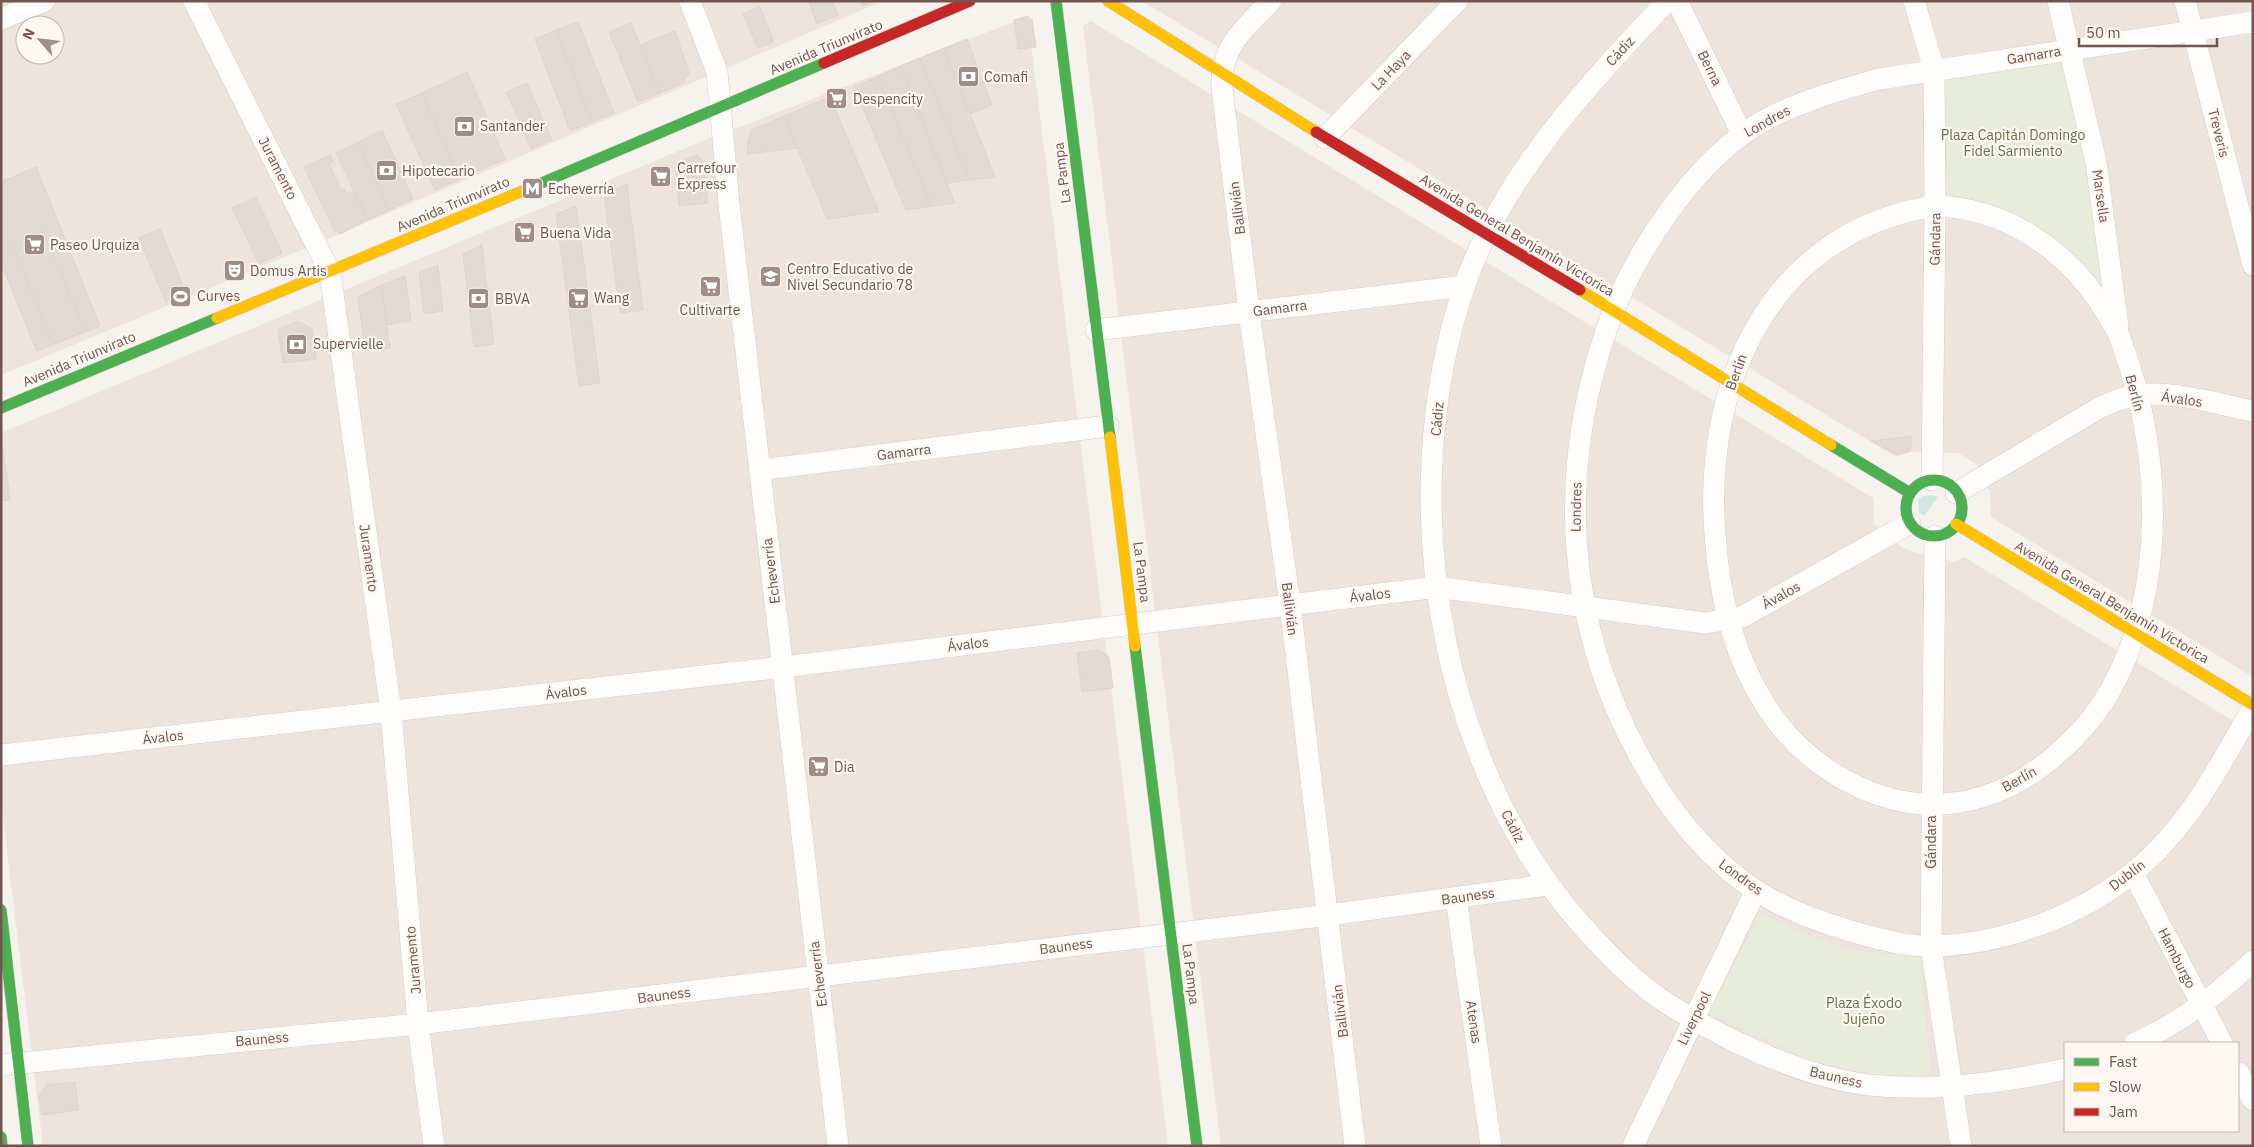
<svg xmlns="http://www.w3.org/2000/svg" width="2254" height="1147" font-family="'IBM Plex Sans',sans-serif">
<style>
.residential{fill:#eee3dd;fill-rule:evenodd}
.green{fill:#e8ecda}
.water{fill:#d1e7e4}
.building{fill:#e2dad6;stroke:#dfd4d1}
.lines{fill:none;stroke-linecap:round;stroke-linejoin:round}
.street-casing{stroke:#d5cdca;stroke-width:22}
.fast-casing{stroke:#d6cdca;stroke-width:12}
.slow-casing{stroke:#d6cdca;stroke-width:12}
.jam-casing{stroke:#d6cdca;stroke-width:12}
.street{stroke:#fefdfc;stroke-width:21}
.fast{stroke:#4caf50;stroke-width:11}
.slow{stroke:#ffc107;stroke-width:11}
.jam{stroke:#c62828;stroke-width:11}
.labels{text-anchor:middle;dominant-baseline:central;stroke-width:4.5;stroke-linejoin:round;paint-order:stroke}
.street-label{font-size:14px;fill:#725551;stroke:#fdf6f1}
.poi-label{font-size:14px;fill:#725551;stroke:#fdf6f1;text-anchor:start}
.park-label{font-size:14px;fill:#61774a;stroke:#fdf6f1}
</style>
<rect width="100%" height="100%" fill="#f6f2ee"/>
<g class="residential">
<path d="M1 1H883L335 236 1 375ZM25 25H55V55H25Z"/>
<polygon points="1142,1 2253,1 2253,677 1991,517 1990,491 1976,464 1958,453 1910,452 1896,457"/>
<polygon points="1019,20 1029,28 1168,1146 43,1146 1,802 1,433 700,142"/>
<path d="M1091 21 1873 498 1874 524 1900 546 1910 551 1955 562 1964 557 2253 733V1146H1221L1083 26ZM2065 1043H2238V1131H2065Z"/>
</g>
<g class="green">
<polygon points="2047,60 2061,66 2069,75 2108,282 2101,287 1995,212 1948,192 1944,85 1954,77"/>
<polygon points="1761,913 1805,934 1851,950 1920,957 1931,1075 1885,1076 1815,1062 1709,1013"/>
</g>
<polygon class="water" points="1932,495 1938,497 1924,516 1919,512 1918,499 1923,496"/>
<g class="building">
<polygon points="808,1 832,1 838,15 817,24"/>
<polygon points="861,1 873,1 862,6"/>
<polygon points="760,7 774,42 758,48 743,14"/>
<polygon points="1028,16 1032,20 1036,47 1018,49 1014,20"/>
<polygon points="578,22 614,113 592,122 556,30"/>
<polygon points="631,23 660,93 638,102 609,32"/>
<polygon points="556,30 592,122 570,131 535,39"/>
<polygon points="675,31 689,73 683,83 660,93 640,45"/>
<polygon points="967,39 992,105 970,114 944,48"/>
<polygon points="944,48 970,114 995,177 969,180 920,58"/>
<polygon points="920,58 969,180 947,183 900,66"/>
<polygon points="900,66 924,127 955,203 932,206 877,77"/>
<polygon points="467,72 505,159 460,179 422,93"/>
<polygon points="877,77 932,206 906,210 854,87"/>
<polygon points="527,83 552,140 531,149 506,92"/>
<polygon points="422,93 460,179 435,190 396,104"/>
<polygon points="830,97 879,212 827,219 784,116"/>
<polygon points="784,116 797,148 747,154 748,140 752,130"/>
<polygon points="382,130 413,199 389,210 357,143"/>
<polygon points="357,143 389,210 368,220 336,153"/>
<polygon points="330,155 333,162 329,164 341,189 344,188 347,194 354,191 368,220 340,234 338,231 335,232 304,167"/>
<polygon points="696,155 703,160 708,203 679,206 675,164"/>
<polygon points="36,167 100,326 37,351 1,263 1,182"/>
<polygon points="627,184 643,310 620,313 604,194"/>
<polygon points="256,197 282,253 259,264 232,208"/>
<polygon points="576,206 600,383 579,386 556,214"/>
<polygon points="160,229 187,295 166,303 139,238"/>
<polygon points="43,231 85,331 53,344 12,244"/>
<polygon points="482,245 494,344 474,347 463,254"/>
<polygon points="438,265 443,311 424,314 419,273"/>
<polygon points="405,276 411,320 387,325 381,285"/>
<polygon points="381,285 390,348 365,351 358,297"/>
<polygon points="298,321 312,329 316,359 283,363 278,330"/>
<polygon points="1912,436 1910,451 1898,455 1871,441"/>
<polygon points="3,448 10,500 1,501 1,449"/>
<polygon points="1099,650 1109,657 1113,688 1082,692 1077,653"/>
<polygon points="75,1082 79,1110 42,1115 39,1095 47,1085"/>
</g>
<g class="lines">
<defs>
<g id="street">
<polyline points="194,1 330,272 391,712 418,1024 434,1146"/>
<polyline points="690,1 717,72 729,204 838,1146"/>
<path d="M1271 1C1244 29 1220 46 1222 88L1249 312 1290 604 1355 1146"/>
<path d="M1667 1C1588 85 1502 176 1464 287 1392 501 1439 778 1597 942 1615 961 1634 980 1655 995 1680 1013 1708 1028 1736 1042 1778 1062 1824 1080 1870 1085 1935 1092 2002 1083 2065 1069"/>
<polyline points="1677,1 1742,134"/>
<polyline points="1914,1 1934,69 1935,206 1932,480"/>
<polyline points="2058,1 2096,162 2118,326"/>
<polyline points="2185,1 2253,265"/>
<polyline points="1,19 44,1"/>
<path d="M2253 22 1879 79C1840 90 1801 101 1765 120 1695 158 1631 257 1606 331 1557 475 1566 621 1639 756 1668 809 1704 856 1755 890 1789 912 1829 925 1868 936 1888 941 1911 947 1932 946 2003 945 2080 916 2135 871 2188 827 2220 766 2253 707"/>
<polyline points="1325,138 1457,1"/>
<path d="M1935 206C2006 208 2067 250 2104 309 2109 318 2116 328 2120 338 2161 448 2169 585 2110 691 2090 725 2063 752 2031 774 1995 797 1955 808 1913 803 1854 795 1798 757 1766 706 1733 655 1719 594 1715 534 1703 382 1771 231 1935 206Z"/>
<polyline points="1096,330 1465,286"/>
<polyline points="760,470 1108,426"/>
<path d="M1956 493 2099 408C2111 402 2124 397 2137 395 2172 390 2217 404 2253 411"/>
<polyline points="1935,536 1931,947 1961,1146"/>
<polyline points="1,755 783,667 1437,587 1705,623 1742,617 1910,523"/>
<polyline points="2133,873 2222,1043"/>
<polyline points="1456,898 1491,1146"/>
<path d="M2135 1043C2180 1024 2218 994 2253 961"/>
<polyline points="1,1065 418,1024 1329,915 1547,885"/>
<polyline points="2238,1072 2253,1100"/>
<polyline points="1633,1146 1756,890"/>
</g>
<g id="fast">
<polyline points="1056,1 1110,437"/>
<polyline points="525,190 824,63"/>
<polyline points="1,408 217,318"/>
<polyline points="1831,445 1910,493"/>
<circle cx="1934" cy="508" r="28"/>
<polyline points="1135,646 1197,1146"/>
<polyline points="1,910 28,1146"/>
<polyline points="1,1137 2,1146"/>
</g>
<g id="slow">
<polyline points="1108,1 1316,132"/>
<polyline points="1580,290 1831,445"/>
<polyline points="217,318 525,190"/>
<polyline points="1110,437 1135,646"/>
<polyline points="1956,524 2253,705"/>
</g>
<g id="jam">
<polyline points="824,63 970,1"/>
<polyline points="1316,132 1580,290"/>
</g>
</defs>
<use href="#street" class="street-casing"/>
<use href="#fast" class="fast-casing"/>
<use href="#slow" class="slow-casing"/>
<use href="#jam" class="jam-casing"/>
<use href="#street" class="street"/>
<use href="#fast" class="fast"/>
<use href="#slow" class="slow"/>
<use href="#jam" class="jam"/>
</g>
<defs>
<symbol id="bank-square" viewBox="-11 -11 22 22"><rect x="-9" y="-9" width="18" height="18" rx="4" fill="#a08c88" stroke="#fdf6f1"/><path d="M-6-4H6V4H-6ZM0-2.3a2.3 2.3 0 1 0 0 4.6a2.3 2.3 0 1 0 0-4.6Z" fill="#fff"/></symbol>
<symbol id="supermarket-square" viewBox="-11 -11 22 22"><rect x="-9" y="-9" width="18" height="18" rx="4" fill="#a08c88" stroke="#fdf6f1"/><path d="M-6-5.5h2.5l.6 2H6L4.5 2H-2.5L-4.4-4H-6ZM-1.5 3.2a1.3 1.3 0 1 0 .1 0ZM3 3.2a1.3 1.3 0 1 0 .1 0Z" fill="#fff"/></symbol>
<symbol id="metro-square" viewBox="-11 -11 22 22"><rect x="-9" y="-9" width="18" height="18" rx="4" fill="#a08c88" stroke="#fdf6f1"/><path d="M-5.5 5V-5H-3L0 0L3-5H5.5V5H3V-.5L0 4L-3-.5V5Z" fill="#fff"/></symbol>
<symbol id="theatre-square" viewBox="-11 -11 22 22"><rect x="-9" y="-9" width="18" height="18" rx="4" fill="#a08c88" stroke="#fdf6f1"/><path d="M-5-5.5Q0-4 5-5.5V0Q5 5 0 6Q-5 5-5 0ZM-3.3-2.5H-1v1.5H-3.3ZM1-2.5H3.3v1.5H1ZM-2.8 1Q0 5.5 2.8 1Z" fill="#fff"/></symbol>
<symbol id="school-square" viewBox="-11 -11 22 22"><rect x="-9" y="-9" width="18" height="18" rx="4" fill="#a08c88" stroke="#fdf6f1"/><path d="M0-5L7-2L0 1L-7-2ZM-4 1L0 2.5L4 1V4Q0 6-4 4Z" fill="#fff"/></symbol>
<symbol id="stadium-square" viewBox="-11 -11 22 22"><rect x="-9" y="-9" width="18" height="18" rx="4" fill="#a08c88" stroke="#fdf6f1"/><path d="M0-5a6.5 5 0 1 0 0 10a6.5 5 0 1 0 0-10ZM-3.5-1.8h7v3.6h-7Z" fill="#fff"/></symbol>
</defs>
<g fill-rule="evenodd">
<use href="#bank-square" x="956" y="64" width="25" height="25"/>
<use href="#supermarket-square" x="824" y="86" width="25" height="25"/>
<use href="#bank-square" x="452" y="114" width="25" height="25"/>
<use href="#bank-square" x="374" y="158" width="25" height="25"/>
<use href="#supermarket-square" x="648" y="164" width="25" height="25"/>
<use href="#metro-square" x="520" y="176" width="25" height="25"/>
<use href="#supermarket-square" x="512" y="220" width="25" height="25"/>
<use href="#supermarket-square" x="22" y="232" width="25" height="25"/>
<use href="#theatre-square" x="222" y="258" width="25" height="25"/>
<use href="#school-square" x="758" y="264" width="25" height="25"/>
<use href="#supermarket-square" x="698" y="274" width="25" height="25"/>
<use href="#stadium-square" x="168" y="284" width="25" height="25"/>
<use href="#supermarket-square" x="566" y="286" width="25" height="25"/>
<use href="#bank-square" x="466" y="286" width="25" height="25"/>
<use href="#bank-square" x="284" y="332" width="25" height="25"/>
<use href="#supermarket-square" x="806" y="754" width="25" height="25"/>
</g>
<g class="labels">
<g class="street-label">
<text transform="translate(826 47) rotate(-23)">Avenida Triunvirato</text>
<text transform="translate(1620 51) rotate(-47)">Cádiz</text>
<text transform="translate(2034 55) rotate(-9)">Gamarra</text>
<text transform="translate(1710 68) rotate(64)">Berna</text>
<text transform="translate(1391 70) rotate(-46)">La Haya</text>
<text transform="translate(1767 121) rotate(-29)">Londres</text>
<text transform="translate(2219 133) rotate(76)">Treveris</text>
<text transform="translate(278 168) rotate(63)">Juramento</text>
<text transform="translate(1062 173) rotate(-97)">La Pampa</text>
<text transform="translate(2101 196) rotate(82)">Marsella</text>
<text transform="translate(453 204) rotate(-23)">Avenida Triunvirato</text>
<text transform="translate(1237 208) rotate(-97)">Ballivián</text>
<text transform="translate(1517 235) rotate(31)">Avenida General Benjamín Victorica</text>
<text transform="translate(1935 239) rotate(-89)">Gándara</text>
<text transform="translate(1280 308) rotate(-7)">Gamarra</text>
<text transform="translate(79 359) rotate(-23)">Avenida Triunvirato</text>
<text transform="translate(1736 372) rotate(-70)">Berlín</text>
<text transform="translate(2135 393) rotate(75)">Berlín</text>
<text transform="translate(2182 399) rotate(8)">Ávalos</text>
<text transform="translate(1437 419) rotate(-85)">Cádiz</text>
<text transform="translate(904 452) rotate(-7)">Gamarra</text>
<text transform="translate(1576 507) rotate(-89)">Londres</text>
<text transform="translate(369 558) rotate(82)">Juramento</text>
<text transform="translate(771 571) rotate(-97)">Echeverría</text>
<text transform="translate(1142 572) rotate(83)">La Pampa</text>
<text transform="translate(1370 595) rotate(-7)">Ávalos</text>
<text transform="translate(1781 595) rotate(-29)">Ávalos</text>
<text transform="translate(2112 602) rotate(31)">Avenida General Benjamín Victorica</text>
<text transform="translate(1290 609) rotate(83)">Ballivián</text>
<text transform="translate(968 644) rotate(-7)">Ávalos</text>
<text transform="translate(566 692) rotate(-7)">Ávalos</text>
<text transform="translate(163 737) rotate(-6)">Ávalos</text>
<text transform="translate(2019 779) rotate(-29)">Berlín</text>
<text transform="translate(1513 826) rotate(63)">Cádiz</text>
<text transform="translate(1931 842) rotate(-90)">Gándara</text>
<text transform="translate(2127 875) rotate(-37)">Dublín</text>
<text transform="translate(1741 877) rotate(36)">Londres</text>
<text transform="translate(1468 896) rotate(-8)">Bauness</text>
<text transform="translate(1066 946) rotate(-7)">Bauness</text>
<text transform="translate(2177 958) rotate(63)">Hamburgo</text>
<text transform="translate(413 960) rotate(-95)">Juramento</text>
<text transform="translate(818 974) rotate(-97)">Echeverría</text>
<text transform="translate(1191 974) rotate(83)">La Pampa</text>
<text transform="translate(664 995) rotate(-7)">Bauness</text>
<text transform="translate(1340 1011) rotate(-97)">Ballivián</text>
<text transform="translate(1694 1018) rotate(-64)">Liverpool</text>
<text transform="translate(1474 1022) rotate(82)">Atenas</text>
<text transform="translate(262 1039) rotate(-5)">Bauness</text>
<text transform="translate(1836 1077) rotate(13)">Bauness</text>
</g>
<g class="poi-label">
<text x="984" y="77">Comafi</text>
<text x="853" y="99">Despencity</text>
<text x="480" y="126">Santander</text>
<text x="677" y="168">Carrefour<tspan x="677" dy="16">Express</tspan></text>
<text x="402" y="171">Hipotecario</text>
<text x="548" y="189">Echeverría</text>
<text x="540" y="233">Buena Vida</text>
<text x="50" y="245">Paseo Urquiza</text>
<text x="787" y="269">Centro Educativo de<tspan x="787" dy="16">Nivel Secundario 78</tspan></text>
<text x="250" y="271">Domus Artis</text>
<text x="197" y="296">Curves</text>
<text x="594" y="298">Wang</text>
<text x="495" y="299">BBVA</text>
<text x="710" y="310" text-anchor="middle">Cultivarte</text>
<text x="313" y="344">Supervielle</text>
<text x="834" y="767">Dia</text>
</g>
<g class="park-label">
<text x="2013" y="135">Plaza Capitán Domingo<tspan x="2013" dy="16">Fidel Sarmiento</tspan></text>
<text x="1864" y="1003">Plaza Éxodo<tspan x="1864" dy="16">Jujeño</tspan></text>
</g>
</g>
<rect width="2254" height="1147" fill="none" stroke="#725551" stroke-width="5"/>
<rect x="2064" y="1042" width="175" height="90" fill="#fdf6f1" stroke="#c5b6b1"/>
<rect x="2074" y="1058" width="25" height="8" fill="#4caf50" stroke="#c5b6b1"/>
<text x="2109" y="1067" font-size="15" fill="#725551">Fast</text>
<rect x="2074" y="1083" width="25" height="8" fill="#ffc107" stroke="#c5b6b1"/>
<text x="2109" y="1092" font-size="15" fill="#725551">Slow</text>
<rect x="2074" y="1108" width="25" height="8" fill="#c62828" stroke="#c5b6b1"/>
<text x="2109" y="1117" font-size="15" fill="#725551">Jam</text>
<g transform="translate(40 40) rotate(298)"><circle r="24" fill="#fdf6f1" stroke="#c5b6b1"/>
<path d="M0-4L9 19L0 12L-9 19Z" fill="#a08c88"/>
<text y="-8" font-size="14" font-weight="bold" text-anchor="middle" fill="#725551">N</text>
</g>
<path d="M2079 38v8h138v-8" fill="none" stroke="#725551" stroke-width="2.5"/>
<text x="2086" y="38" font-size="15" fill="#725551" stroke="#fdf6f1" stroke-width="4" paint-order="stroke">50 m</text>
</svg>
